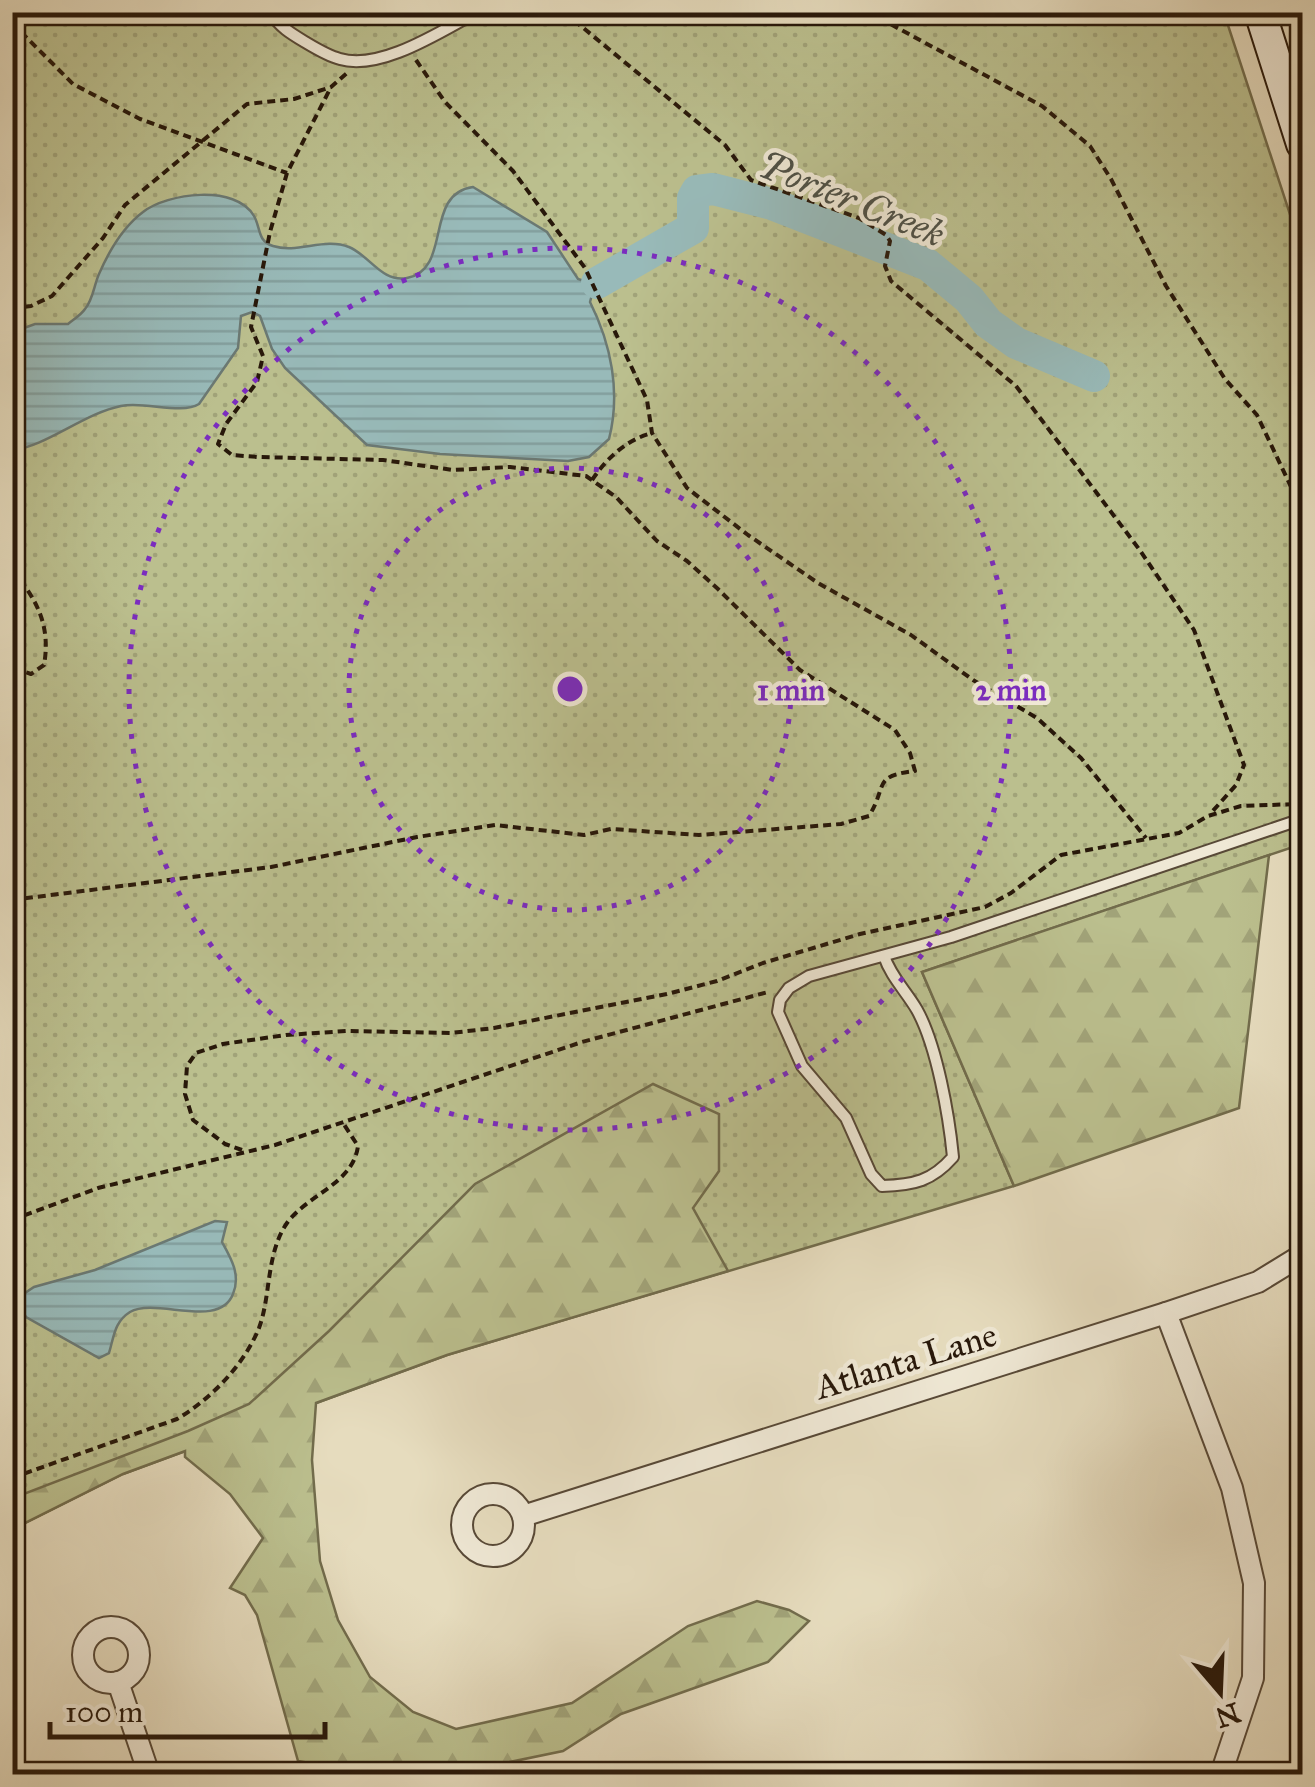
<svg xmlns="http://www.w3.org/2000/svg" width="1315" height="1787" font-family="'IM FELL Great Primer',serif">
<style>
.grass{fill:url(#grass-dots);stroke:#726c4c;stroke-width:2.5}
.forest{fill:url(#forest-firs);stroke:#726c4c;stroke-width:2.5}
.water{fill:url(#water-rules);stroke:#6b7973;stroke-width:2.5}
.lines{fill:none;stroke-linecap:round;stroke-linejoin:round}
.river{stroke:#98bab9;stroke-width:32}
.lane-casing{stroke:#584937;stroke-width:14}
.street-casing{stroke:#584937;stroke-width:24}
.secondary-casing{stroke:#28180a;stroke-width:34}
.path{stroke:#28180a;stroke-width:4;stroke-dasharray:8 5;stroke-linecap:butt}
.lane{stroke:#efe8d5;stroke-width:10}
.street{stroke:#efe8d5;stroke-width:20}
.secondary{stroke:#efe8d5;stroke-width:30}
.ring{fill:none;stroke:#7b2cbf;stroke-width:5;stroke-dasharray:5 10}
.labels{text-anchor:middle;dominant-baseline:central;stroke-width:9;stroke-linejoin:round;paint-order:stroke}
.street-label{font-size:35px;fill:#28180a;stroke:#efe8d5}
.water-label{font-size:38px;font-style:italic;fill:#4f5147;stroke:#efe8d5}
.centre{fill:#7b2cbf;stroke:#efe8d5;stroke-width:5}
.ring-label{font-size:30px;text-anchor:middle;font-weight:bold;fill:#7b2cbf;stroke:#efe8d5;stroke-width:9;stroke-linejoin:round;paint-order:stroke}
</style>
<defs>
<pattern id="grass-dots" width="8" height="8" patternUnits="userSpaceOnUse" patternTransform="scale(2.5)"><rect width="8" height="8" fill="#bbbf8e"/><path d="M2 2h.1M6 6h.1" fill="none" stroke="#a1a379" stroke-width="1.8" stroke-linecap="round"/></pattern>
<pattern id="forest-firs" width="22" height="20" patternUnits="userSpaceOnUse" patternTransform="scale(2.5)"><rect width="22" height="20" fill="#bbbf8e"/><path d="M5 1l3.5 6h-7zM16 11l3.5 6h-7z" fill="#a1a379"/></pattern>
<pattern id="water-rules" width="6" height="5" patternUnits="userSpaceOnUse" patternTransform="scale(2.5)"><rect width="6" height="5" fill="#98bab9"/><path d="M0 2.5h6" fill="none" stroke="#839f9e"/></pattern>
</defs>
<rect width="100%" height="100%" fill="#e6dcbe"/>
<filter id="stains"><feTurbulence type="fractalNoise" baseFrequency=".002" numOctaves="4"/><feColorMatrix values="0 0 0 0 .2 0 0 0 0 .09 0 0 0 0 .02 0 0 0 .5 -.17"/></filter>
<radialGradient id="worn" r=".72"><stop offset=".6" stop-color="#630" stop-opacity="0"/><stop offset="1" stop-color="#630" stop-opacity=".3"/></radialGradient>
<polygon class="grass" points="13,13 1224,13 1302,251 1302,844 922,972 1014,1186 447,1355 123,1474 13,1529"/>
<g class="forest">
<polygon points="1269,855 1239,1108 1014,1186 922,972"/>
<polygon points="653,1084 719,1114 719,1171 693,1208 728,1271 447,1355 316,1403 312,1460 320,1561 338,1620 370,1677 413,1712 456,1729 572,1703 688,1626 757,1601 789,1610 809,1621 768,1662 621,1714 563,1751 452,1774 373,1774 298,1761 257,1615 245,1595 230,1588 263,1538 230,1494 185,1457 185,1451 123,1474 13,1529 13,1498 188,1431 249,1404 329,1331 475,1184"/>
</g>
<g class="water">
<path d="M473 187 547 232 578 279 590 283 593 291 590 302C611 344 621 392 609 439L589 457 568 461 440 454 367 445 285 368 272 349 260 316 252 312 241 316 238 348 199 404C181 415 145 401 121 406 85 413 45 447 13 450V332L35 324H68C74 319 81 315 85 309 93 300 94 285 99 274 109 251 123 227 143 212 167 193 236 184 254 216 261 228 257 241 273 246 298 254 324 237 349 247 369 255 382 283 407 278 453 269 423 194 473 187Z"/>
<path d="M215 1221 227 1222 222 1242C231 1258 241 1275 233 1294 219 1330 156 1297 130 1312 114 1322 114 1337 109 1353L99 1358 26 1317 20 1306 22 1295 34 1287 95 1270Z"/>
</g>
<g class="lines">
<polyline class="river" points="597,283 693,228 693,198 697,191 713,189 772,204 928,265 969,299 988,323 1016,343 1094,376"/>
<defs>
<g id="lane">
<path d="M270 12C280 27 290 33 305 42 315 48 328 56 340 59 381 71 441 31 477 12"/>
<path d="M884 956C891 977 906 991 917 1010 937 1046 949 1116 953 1157 932 1181 914 1185 882 1186L871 1174 846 1118 802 1066 778 1012 780 1000 789 988 809 976 951 937 1302 819"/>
</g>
<g id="street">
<polyline points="1166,1313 1232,1488 1254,1583 1253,1678 1221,1774"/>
<circle cx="493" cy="1525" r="31"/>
<polyline points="523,1516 1166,1313 1258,1282 1302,1255"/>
<circle cx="111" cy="1655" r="28"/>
<polyline points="118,1682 149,1774"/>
</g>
<polyline id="secondary" points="1260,12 1302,144"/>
</defs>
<use href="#lane" class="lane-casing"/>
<use href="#street" class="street-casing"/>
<use href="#secondary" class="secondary-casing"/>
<g class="path">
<polyline points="564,12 725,145 751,180 859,218 886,235 890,241 885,266 891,281 1016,386 1139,549 1194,630 1244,765 1236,785 1211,813"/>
<polyline points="868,12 1042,106 1090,146 1111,179 1166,286 1225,379 1257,415 1302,510"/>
<polyline points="12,23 73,84 140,119 287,173"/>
<polyline points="416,60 445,102 513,171 585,268 647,400 652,433 687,488 748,535 818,583 911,635 973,680 1037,718 1081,758 1146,838"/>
<polyline points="12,308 31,306 52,296 103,238 125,205 247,104 294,99 331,87 347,73"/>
<path d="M592 480C607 458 626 440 652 433"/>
<path d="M12 570C37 599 51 626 44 665L31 674 19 670 12 662"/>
<path d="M12 900 271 867 417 837 495 825 584 835 611 829 699 835 841 824 869 816C888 785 872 776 915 771L910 753 895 730 800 670 718 589 687 561 657 541 616 497 586 476 510 467 453 470 383 460 258 457 232 455 218 444 226 424 257 382 263 356 251 327 270 232 287 173 331 87"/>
<polyline points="242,1150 225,1144 193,1120 185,1094 187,1066 196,1053 223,1044 286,1035 346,1031 451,1033 494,1028 667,994 717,981 763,963 860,934 985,907 1011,893 1061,855 1179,833 1208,816 1241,806 1298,804"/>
<polyline points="12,1220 98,1188 275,1145 582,1042 768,992"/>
<path d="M12 1478 177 1419C211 1399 244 1365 259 1328 271 1296 266 1253 287 1223 308 1194 353 1184 358 1146L343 1123"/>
</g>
<use href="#lane" class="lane"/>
<use href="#street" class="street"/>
<use href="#secondary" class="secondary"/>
</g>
<g class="ring">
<circle cx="570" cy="689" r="221"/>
<circle cx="570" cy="689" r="441"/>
</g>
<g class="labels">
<g class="street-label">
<text transform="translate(906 1361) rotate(-17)">Atlanta Lane</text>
</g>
<g class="water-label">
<text transform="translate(852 199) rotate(22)">Porter Creek</text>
</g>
</g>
<circle cx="570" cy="689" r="15" class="centre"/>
<g class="ring-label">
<text x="791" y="700">1 min</text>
<text x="1011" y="700">2 min</text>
</g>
<rect width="1315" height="1787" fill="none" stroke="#e6dcbe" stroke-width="50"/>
<rect x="15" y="15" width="1285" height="1757" fill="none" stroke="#28180a" stroke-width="5"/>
<rect x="25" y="25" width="1265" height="1737" fill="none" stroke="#28180a" stroke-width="2.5"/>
<g transform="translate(1220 1692) rotate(161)" stroke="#efe8d5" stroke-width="8" paint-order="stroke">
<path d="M0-8L18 38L0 25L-18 38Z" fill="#28180a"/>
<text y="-15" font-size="28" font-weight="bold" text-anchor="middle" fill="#28180a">N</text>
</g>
<path d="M50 1722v15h275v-15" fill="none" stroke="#28180a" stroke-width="5"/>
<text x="65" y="1722" font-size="30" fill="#28180a" stroke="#efe8d5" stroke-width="8" paint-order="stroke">100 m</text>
<rect width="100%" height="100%" filter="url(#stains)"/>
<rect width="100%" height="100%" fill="url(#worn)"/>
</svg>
